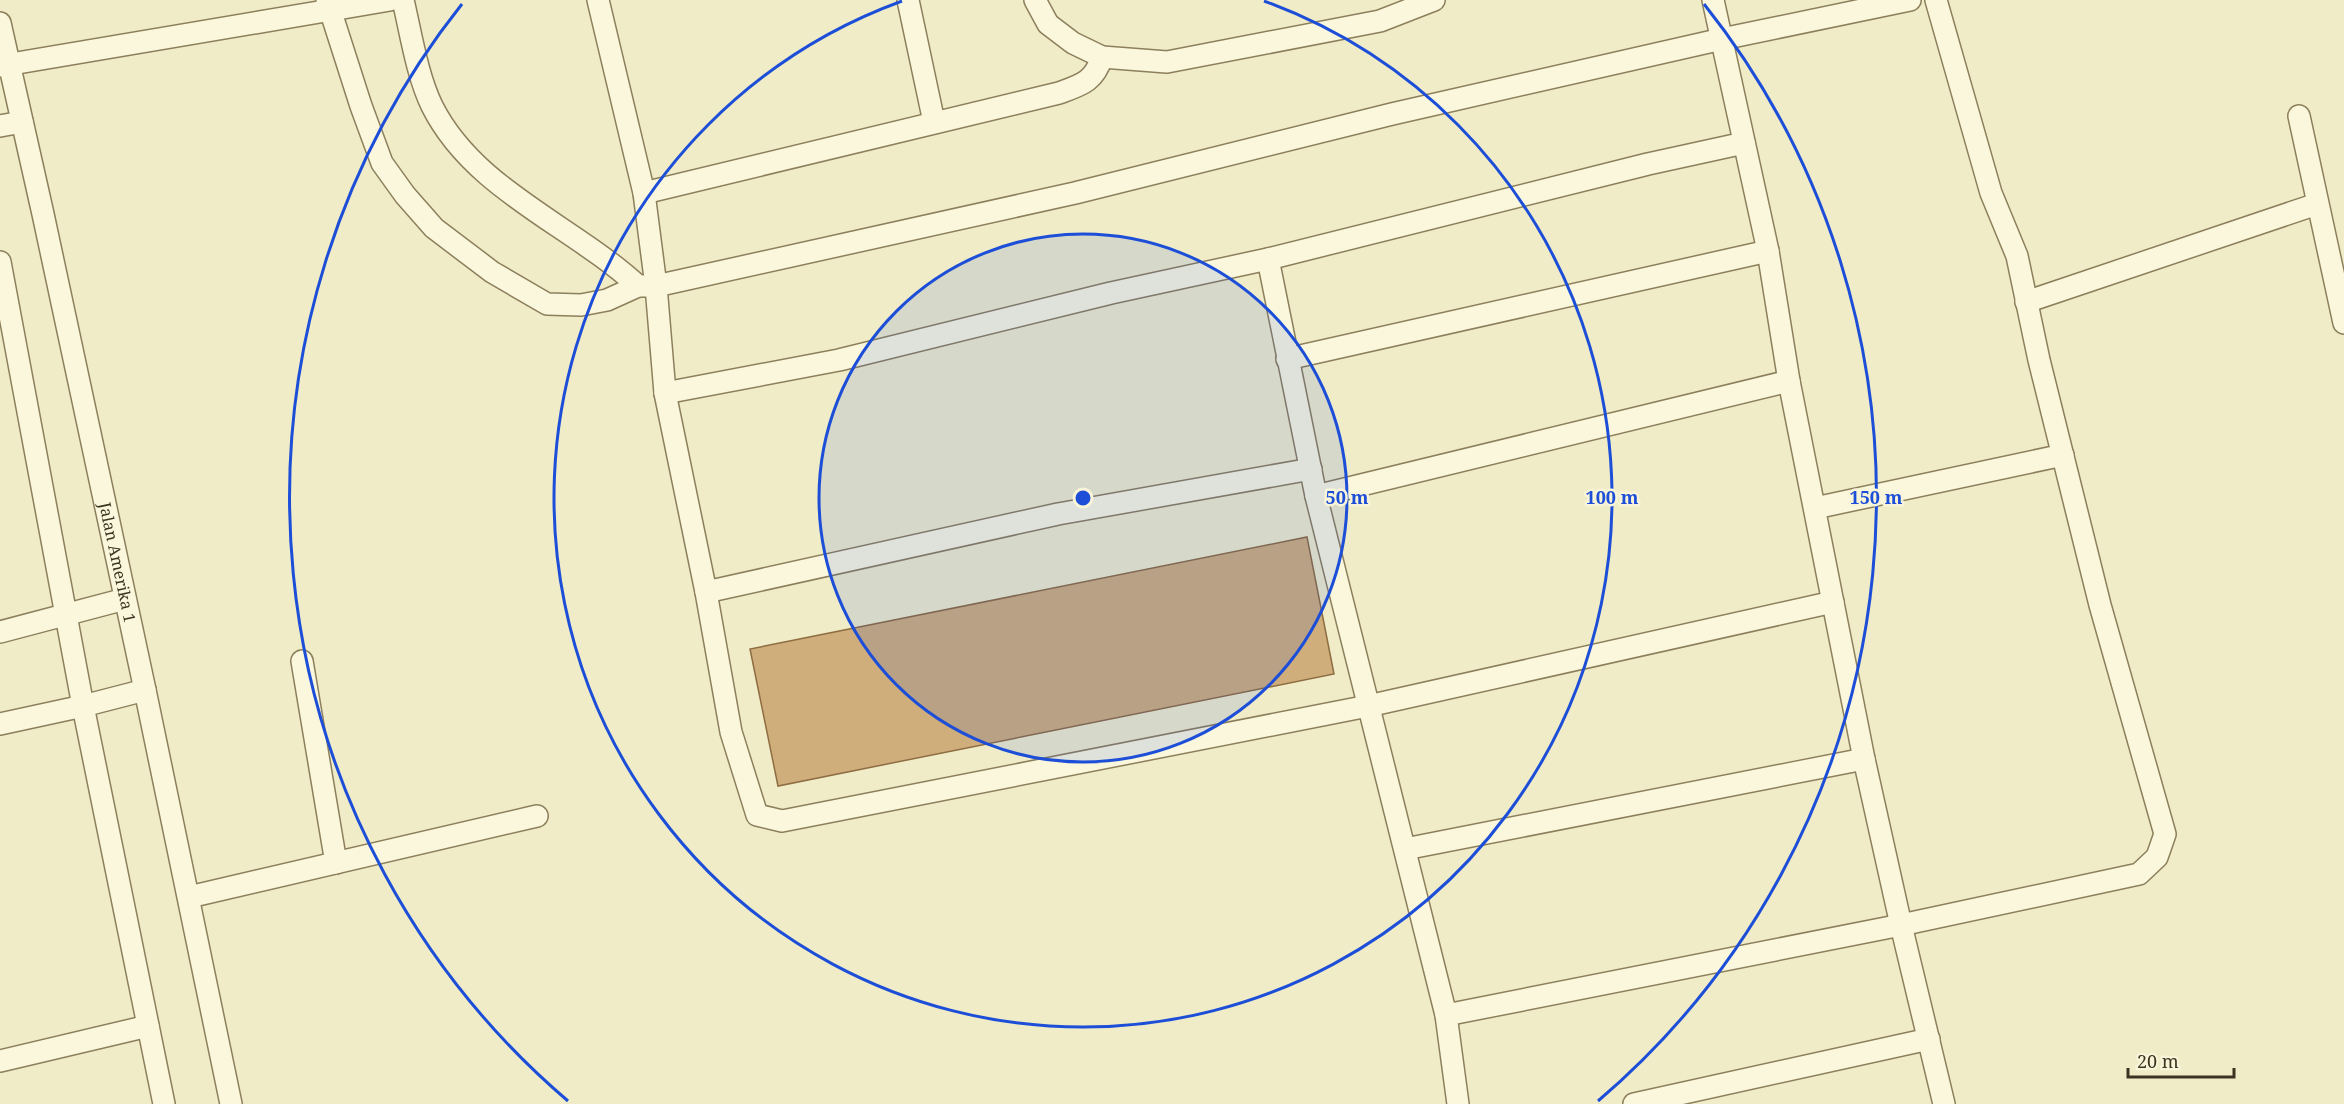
<svg xmlns="http://www.w3.org/2000/svg" width="2344" height="1104" font-family="'Noto Serif',serif">
<style>
.building{fill:#cfae7c;stroke:#8d6d41;stroke-width:1.5}
.lines{fill:none;stroke-linecap:round;stroke-linejoin:round}
.lane-casing{stroke:#8d7f5c;stroke-width:24}
.lane{stroke:#faf7dc;stroke-width:21}
.ring{fill:none;stroke:#1d4ed8;stroke-width:3}
.labels{text-anchor:middle;dominant-baseline:central;stroke-width:5;stroke-linejoin:round;paint-order:stroke}
.street-label{font-size:16px;fill:#3d3320;stroke:#f7f4d8}
.centre{fill:#1d4ed8;stroke:#f7f4d8;stroke-width:3}
.ring-label{font-size:18px;text-anchor:middle;font-weight:bold;fill:#1d4ed8;stroke:#f7f4d8;stroke-width:5;stroke-linejoin:round;paint-order:stroke}
</style>
<rect width="100%" height="100%" fill="#f0ecc8"/>
<polygon class="building" points="1307,537 1334,674 778,786 750,649"/>
<g class="lines">
<defs>
<g id="lane">
<polyline points="327,0 361,106 382,163 405,195 434,228 492,272 547,304 581,305 607,300 638,286 656,286 1075,193 1392,114 1722,39 1910,0"/>
<path d="M403 0C411 34 417 75 432 106 474 190 572 225 638 286"/>
<polyline points="598,0 644,193 656,286 665,393 706,592 731,732 757,815 782,821 1368,706 1833,602"/>
<polyline points="908,0 934,122"/>
<polyline points="1035,0 1048,24 1073,43 1102,57 1167,62 1380,21 1434,0"/>
<polyline points="1713,0 1768,251 1789,381 1864,759 1901,925 1944,1104"/>
<path id="s1" d="M0 23 43 214 145 690 231 1104"/>
<polyline points="0,66 390,0"/>
<polyline points="2299,116 2344,323"/>
<polyline points="0,126 22,122"/>
<path d="M644 193 1059 93C1081 85 1094 82 1102 57"/>
<polyline points="1268,259 1316,496 1446,1015 1458,1104"/>
<polyline points="0,262 83,706 164,1104"/>
<polyline points="2026,302 2317,204"/>
<polyline points="1287,359 1768,251"/>
<polyline points="665,393 839,360 1111,293 1268,259 1648,164 1744,143"/>
<polyline points="1316,496 1789,381"/>
<polyline points="1815,508 2063,455"/>
<polyline points="706,592 1058,514 1311,469"/>
<polyline points="0,632 125,599"/>
<polyline points="302,661 336,863"/>
<polyline points="0,724 83,706 145,690"/>
<polyline points="1405,849 1864,759"/>
<polyline points="189,897 537,816"/>
<polyline points="1446,1015 1901,925 2139,874 2157,857 2165,834 2100,605 2039,360 2017,256 1991,193 1936,0"/>
<polyline points="0,1061 148,1026"/>
<polyline points="1634,1104 1929,1039"/>
</g>
</defs>
<use href="#lane" class="lane-casing"/>
<use href="#lane" class="lane"/>
</g>
<circle cx="1083" cy="498" r="264" fill="#1d4ed8" fill-opacity=".12"/>
<g class="ring">
<circle cx="1083" cy="498" r="264"/>
<path d="M1264 1A529 529 0 1 1 902 1"/>
<path d="M568 1101A793 793 0 0 1 462 4M1704 4A793 793 0 0 1 1598 1101"/>
</g>
<g class="labels">
<g class="street-label">
<text stroke="none"><textPath href="#s1" startOffset="552">Jalan Amerika 1</textPath></text>
</g>
</g>
<circle cx="1083" cy="498" r="9" class="centre"/>
<g class="ring-label">
<text x="1347" y="504">50 m</text>
<text x="1612" y="504">100 m</text>
<text x="1876" y="504">150 m</text>
</g>
<path d="M2128 1068v9h106v-9" fill="none" stroke="#3d3320" stroke-width="3"/>
<text x="2137" y="1068" font-size="18" fill="#3d3320" stroke="#f7f4d8" stroke-width="4.5" paint-order="stroke">20 m</text>
</svg>
